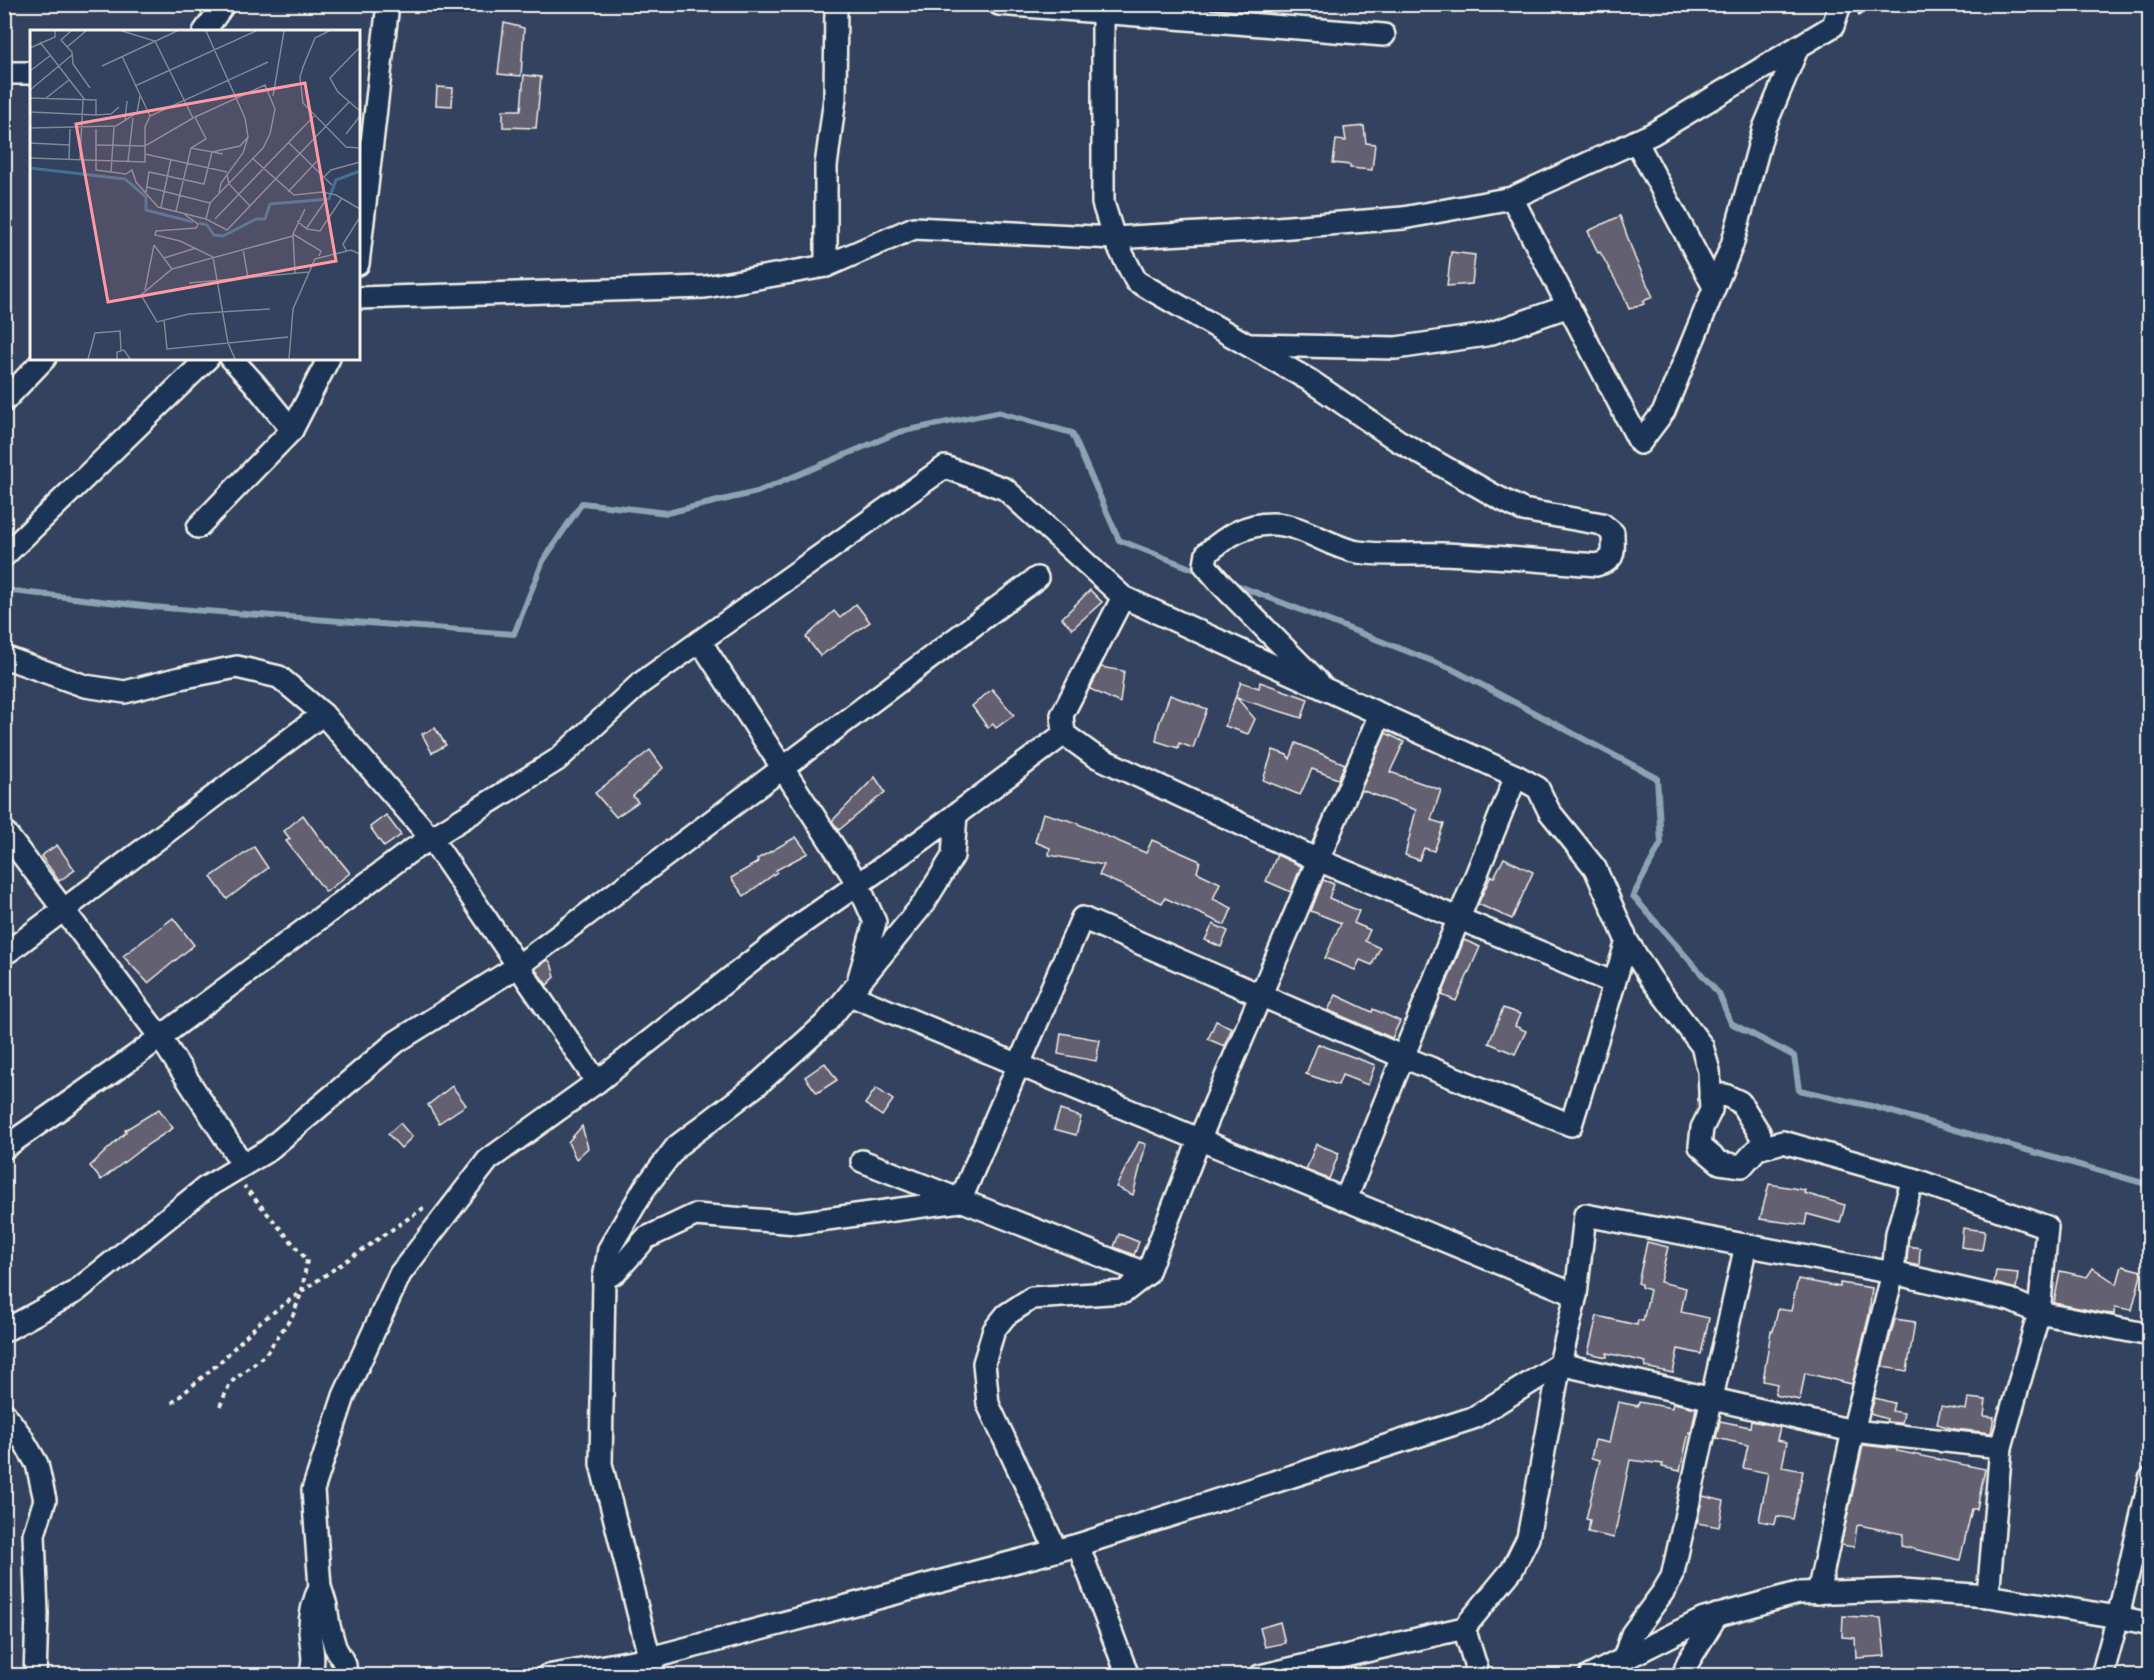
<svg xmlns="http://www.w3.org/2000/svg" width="2154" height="1680" font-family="'Gochi Hand',sans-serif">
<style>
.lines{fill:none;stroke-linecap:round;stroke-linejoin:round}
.stream{stroke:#8ca3b3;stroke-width:6}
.building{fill:#646071;stroke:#f4f1e8;stroke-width:1.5}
.minor-casing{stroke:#f4f1e8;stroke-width:26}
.path{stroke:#f4f1e8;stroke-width:4;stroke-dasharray:4.5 4.5;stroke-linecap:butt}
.minor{stroke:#1d3557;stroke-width:21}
.inset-river{fill:none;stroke:#476f8f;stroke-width:3}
.inset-road{fill:none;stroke:#808896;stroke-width:1.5}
.view{fill:#ff9aa2;fill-opacity:0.15;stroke:#ff9aa2;stroke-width:3}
.inset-edge{fill:none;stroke:#f4f1e8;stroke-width:3}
</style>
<rect width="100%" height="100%" fill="#32425f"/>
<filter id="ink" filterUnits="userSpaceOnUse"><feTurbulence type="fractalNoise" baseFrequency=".0167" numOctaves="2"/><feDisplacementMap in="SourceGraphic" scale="12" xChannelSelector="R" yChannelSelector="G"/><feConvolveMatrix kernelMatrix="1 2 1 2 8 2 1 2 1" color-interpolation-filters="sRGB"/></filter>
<g filter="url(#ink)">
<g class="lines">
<g class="stream">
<polyline points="1234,584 1450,668 1657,778 1661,843 1633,896 1719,994 1731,1023 1794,1056 1799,1090 1871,1106 2150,1185"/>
<polyline points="4,590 152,607 514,634 543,561 582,503 667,513 757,492 899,432 997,412 1072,433 1119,540 1193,569"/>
</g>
</g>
<g class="building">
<polygon points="504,23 524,28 521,76 498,74"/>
<polygon points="524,75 541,77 536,128 503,127 503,110 521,110"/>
<polygon points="437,87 453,88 452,106 436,105"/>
<polygon points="1364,126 1366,143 1375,144 1372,170 1350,168 1350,165 1333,163 1336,140 1346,141 1344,128"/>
<polygon points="1620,216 1635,258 1653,297 1643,301 1644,304 1629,309 1623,294 1600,252 1598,253 1588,231"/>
<polygon points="1451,252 1475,255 1472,284 1447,286"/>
<polygon points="1090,590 1102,602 1072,629 1062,618"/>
<polygon points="856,604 870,622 820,656 806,637 834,611 840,618"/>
<polygon points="1101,667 1124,671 1120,703 1090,689"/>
<polygon points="1241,682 1259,688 1260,682 1308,699 1302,718 1237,698 1255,719 1248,734 1225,726"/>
<polygon points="992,689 1014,715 996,728 993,724 988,728 972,706"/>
<polygon points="1170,695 1207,709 1193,748 1179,743 1178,748 1156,741 1159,724"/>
<polygon points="435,728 446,745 432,753 422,734"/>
<polygon points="1386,733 1404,742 1390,772 1441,790 1431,820 1444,824 1434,851 1424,848 1419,860 1405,855 1416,810 1361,790"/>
<polygon points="1296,743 1345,764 1338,779 1312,769 1300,795 1263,780 1273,750 1287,755 1290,759"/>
<polygon points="650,750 663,768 633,796 638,802 616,817 595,793"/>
<polygon points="875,777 885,792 839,830 832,821"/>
<polygon points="1043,813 1078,823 1078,824 1146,853 1152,840 1200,861 1197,872 1220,883 1213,899 1232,908 1225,925 1165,898 1162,903 1099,875 1104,865 1049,855 1050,848 1035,842"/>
<polygon points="303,815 327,848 329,847 350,873 326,892 286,841 290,839 284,831"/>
<polygon points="386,815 401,835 384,847 370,827"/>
<polygon points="796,837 808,853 776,870 777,872 744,896 731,878 758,862 757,859"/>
<polygon points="57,845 75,870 59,881 41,856"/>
<polygon points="254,847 268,868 227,899 211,877"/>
<polygon points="1277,855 1301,866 1291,892 1266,881"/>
<polygon points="1504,858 1533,872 1512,919 1478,904 1491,876 1494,877"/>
<polygon points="1323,880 1334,884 1329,898 1359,911 1354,923 1370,930 1365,941 1380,948 1372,965 1360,960 1355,970 1325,958 1341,923 1311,911"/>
<polygon points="173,918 194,945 148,983 123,956"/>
<polygon points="1213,924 1228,931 1221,947 1205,940"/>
<polygon points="1464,940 1480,947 1456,1001 1442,995"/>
<polygon points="548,960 551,963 555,977 547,985 535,969"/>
<polygon points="1336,995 1372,1012 1373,1009 1400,1021 1392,1038 1328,1010"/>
<polygon points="1503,1008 1520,1014 1515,1026 1526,1031 1515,1054 1489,1043"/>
<polygon points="1216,1021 1232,1028 1224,1046 1208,1039"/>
<polygon points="1061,1033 1100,1040 1096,1061 1058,1054"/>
<polygon points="1318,1044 1375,1065 1368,1085 1342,1075 1338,1085 1306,1074"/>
<polygon points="825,1063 837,1080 817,1093 805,1077"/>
<polygon points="452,1086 466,1105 439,1123 428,1105"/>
<polygon points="876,1088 893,1100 882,1116 865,1104"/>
<polygon points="159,1109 173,1128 144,1147 101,1180 90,1166 126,1132 125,1130"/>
<polygon points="1060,1110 1081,1117 1076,1135 1054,1129"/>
<polygon points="400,1123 412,1137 401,1148 388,1134"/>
<polygon points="582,1126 588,1148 576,1159 568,1142"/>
<polygon points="1139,1142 1146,1144 1133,1195 1116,1187"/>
<polygon points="1316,1144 1339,1153 1329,1179 1306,1170"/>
<polygon points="1769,1184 1805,1190 1804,1193 1845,1205 1840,1223 1807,1214 1805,1225 1760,1219"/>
<polygon points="1963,1228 1985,1231 1982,1250 1961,1247"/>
<polygon points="1119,1234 1139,1242 1134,1255 1114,1247"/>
<polygon points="1647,1242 1668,1247 1660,1282 1686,1288 1681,1312 1709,1318 1701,1354 1678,1349 1673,1373 1645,1367 1646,1362 1607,1353 1607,1357 1588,1353 1597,1316 1637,1325 1638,1320 1643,1321 1650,1290 1641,1287 1641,1284 1638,1283"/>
<polygon points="1908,1246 1920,1248 1919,1266 1907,1263"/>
<polygon points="2122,1266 2142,1271 2132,1310 2115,1307 2114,1314 2103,1313 2054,1303 2060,1271 2087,1277 2093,1268 2117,1284"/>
<polygon points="1996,1271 2018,1273 2016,1289 1994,1283"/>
<polygon points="1798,1279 1840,1287 1840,1283 1872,1288 1869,1315 1852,1384 1805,1373 1800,1400 1775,1395 1777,1384 1763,1381 1771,1331 1773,1331 1778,1309 1791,1311"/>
<polygon points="1895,1319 1915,1322 1907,1371 1882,1367"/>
<polygon points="1875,1398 1894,1403 1892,1411 1904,1413 1902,1423 1886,1422 1887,1419 1870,1414"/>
<polygon points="1968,1398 1986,1400 1984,1416 1994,1417 1991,1433 1955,1429 1937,1424 1941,1406 1966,1410"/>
<polygon points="1618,1402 1638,1406 1639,1402 1672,1408 1673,1403 1696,1408 1691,1433 1689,1432 1680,1471 1662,1467 1663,1464 1630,1460 1614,1538 1588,1532 1590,1520 1586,1519 1600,1460 1591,1458 1595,1440 1609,1443"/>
<polygon points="1720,1421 1750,1427 1751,1421 1780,1427 1777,1440 1787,1442 1782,1467 1803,1471 1793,1519 1777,1516 1775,1524 1759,1521 1768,1473 1743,1468 1748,1445 1716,1438"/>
<polygon points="1863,1445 1897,1449 1897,1451 1985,1469 1977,1509 1972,1509 1960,1560 1901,1546 1903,1534 1859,1525 1857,1526 1854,1547 1841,1545"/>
<polygon points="1703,1496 1724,1501 1719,1527 1697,1523"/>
<polygon points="1843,1616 1881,1618 1885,1656 1856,1658 1855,1638 1842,1637"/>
<polygon points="1280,1622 1285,1643 1265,1647 1260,1628"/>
</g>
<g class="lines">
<defs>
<g id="minor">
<polyline points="999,4 1384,35"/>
<path d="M1103 4V203L1114 238 1136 281 1309 380 1397 440 1497 497 1523 510 1602 524 1613 533C1613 552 1617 560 1596 565 1544 561 1492 556 1441 554 1414 553 1385 556 1358 552 1328 547 1303 524 1272 524 1245 524 1227 536 1207 553L1205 565 1222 585 1319 683"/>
<polyline points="204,32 224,4"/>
<polyline points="4,73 32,73"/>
<polyline points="1636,141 1714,287"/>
<polyline points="1512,198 1640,443 1664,411 1732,245 1764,128 1798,47"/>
<polyline points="358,264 388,4"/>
<polyline points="826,266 826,166 835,98 836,4"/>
<polyline points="358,298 705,287 826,266 914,228 1114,238 1252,230 1403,218 1512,198 1652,134 1833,26 1840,4"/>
<polyline points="1251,345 1396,348 1486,335 1569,306"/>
<polyline points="231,358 254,383 292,430"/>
<polyline points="4,401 45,358"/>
<polyline points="198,527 292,430 329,358"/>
<polyline points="4,556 208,358"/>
<polyline points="1123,597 1062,715 1064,734 1093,755 1318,860 1614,983"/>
<polyline points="700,641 858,884 875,922 859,978"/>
<polyline points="4,657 85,686 125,692 180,678 237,667 279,677 323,714 431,838 597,1082"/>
<polyline points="4,831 160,1037 243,1165"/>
<polyline points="9,951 323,714"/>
<polyline points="850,995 1576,1295"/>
<polyline points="1710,1097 1725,1095 1740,1102 1760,1134"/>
<polyline points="4,1148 135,1056 409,852 557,760 641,683 945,467 1005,489 1123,597 1516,776 1538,788 1549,811 1595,868 1627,941 1651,979 1702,1046 1709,1071 1711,1110 1702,1128 1700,1146 1720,1163 1742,1166 1757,1149 1783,1142 1913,1179 2047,1227 2039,1313 2001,1447 1988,1596"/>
<polyline points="862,1161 1147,1274"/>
<polyline points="1346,1199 1516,776"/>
<polyline points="604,1279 609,1249 644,1189 677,1146 757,1085 826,1023 924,903 953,856 956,814"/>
<polyline points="4,1331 75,1292 205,1188 267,1151 396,1042 518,966 1037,578"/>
<polyline points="4,1413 21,1436 37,1464 45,1500 34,1534 37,1614 35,1676"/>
<polyline points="1078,1545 1128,1676"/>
<polyline points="1056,1550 988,1404 984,1363 994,1330 1006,1315 1032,1298 1124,1292 1147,1274 1200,1138 1380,714"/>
<polyline points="1818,1593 1853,1431 1893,1273 1897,1233 1913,1179"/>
<polyline points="1464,1628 1479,1676"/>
<polyline points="1624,1658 1632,1634 1663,1592 1672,1577 1746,1245"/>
<path d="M309 1676C317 1661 310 1645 310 1628 310 1613 314 1600 320 1587"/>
<polyline points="346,1676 345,1665 335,1647 329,1626 326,1606 320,1587 313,1490 344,1396 400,1274 488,1160 597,1082 788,933 923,839 1064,734"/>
<polyline points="547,1676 650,1658 1078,1545 1473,1418 1560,1364 1853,1431 2001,1447"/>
<polyline points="654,1676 601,1464 604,1279 616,1272 646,1238 695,1215 797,1223 960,1201 1082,918 1403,1057 1571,1125 1627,941"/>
<polyline points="1260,1676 1464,1628 1512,1570 1528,1538 1560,1364 1576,1295 1585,1215 1893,1273 2010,1300 2039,1313 2150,1335"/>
<polyline points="1590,1676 1704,1619 1798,1593 1902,1590 1988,1596 2118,1617 2150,1624"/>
<polyline points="1683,1676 1688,1662 1717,1615"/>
<polyline points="2102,1676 2118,1617 2150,1479"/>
</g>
</defs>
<use href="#minor" class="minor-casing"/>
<g class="path">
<polyline points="1858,15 1882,4"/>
<polyline points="172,1403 220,1362 259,1323 302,1291 425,1207"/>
<polyline points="220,1406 230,1383 265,1355 293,1315 302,1291 307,1260 244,1186"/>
</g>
<use href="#minor" class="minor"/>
</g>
</g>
<g transform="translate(30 30)">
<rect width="330" height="330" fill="#32425f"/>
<path class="inset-river" d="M0 138 95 149 116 167V180L163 192M169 193 177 195 184 205 193 206 226 189H235L240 174 299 169 306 150 330 141"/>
<path class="inset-road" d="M41 1 31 10 42 22 43 34 60 58M92 1 125 11 163 88M299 1 285 8 273 37 270 47 273 73 316 117 330 118M10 12 55 70M37 17 56 1M330 17 300 48 308 62 330 81M0 18 25 7V1M92 26 120 86M72 36 147 1M0 41 21 25M105 56 226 1M0 60 42 25M243 66 254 1M0 68 66 70V85M16 68 39 50M0 82 66 85 81 84 89 77M95 91 97 71M0 98 86 96 107 83 110 66M66 99V140L96 144 102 140 106 152 128 177 176 189 197 200 319 72M316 104 330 86M258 112 302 155M0 113 39 115M67 115 115 116 163 88 235 55 245 79 240 104 233 118 180 173M161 118 193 124M115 124 197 142M0 128 115 132V97L120 86 238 32M222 128 264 165 292 162 306 165 330 179M39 130 40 99M50 130 53 70M98 131 103 88M81 142 84 97M197 145 199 154 220 176M294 147 301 140 330 132M117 157 180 173 176 189M116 162 119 142 174 154 182 122 210 116 218 107 215 88 176 1M258 162 287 131M189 163 191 153 213 123 218 107M131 177 141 129M146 181 161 118 176 109 165 87M154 184 168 194 166 198 126 201 125 205 150 211 183 227 198 313 205 329M185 189 284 86M267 191 277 199 290 201 312 168M276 199 296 170M263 204 291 221 289 226M124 215 142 239M213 219 218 248M317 222 313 214 330 187M134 228 166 218M265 243 263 204 275 179M159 253 279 242M115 260 124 215M240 279 159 284 127 292 111 265 142 239 263 206M134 290 137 319 258 307M58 329 65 303 90 301 91 321M87 329V322L94 320 100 329M259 329 263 279 285 229 321 220 330 224"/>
<path class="view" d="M275 53 306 231 78 272 46 94Z"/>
<rect width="330" height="330" class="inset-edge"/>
</g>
<rect width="2154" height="1680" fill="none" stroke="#1d3557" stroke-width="24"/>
<rect x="12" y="12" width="2130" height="1656" fill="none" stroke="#f4f1e8" stroke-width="2" filter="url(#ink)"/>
</svg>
